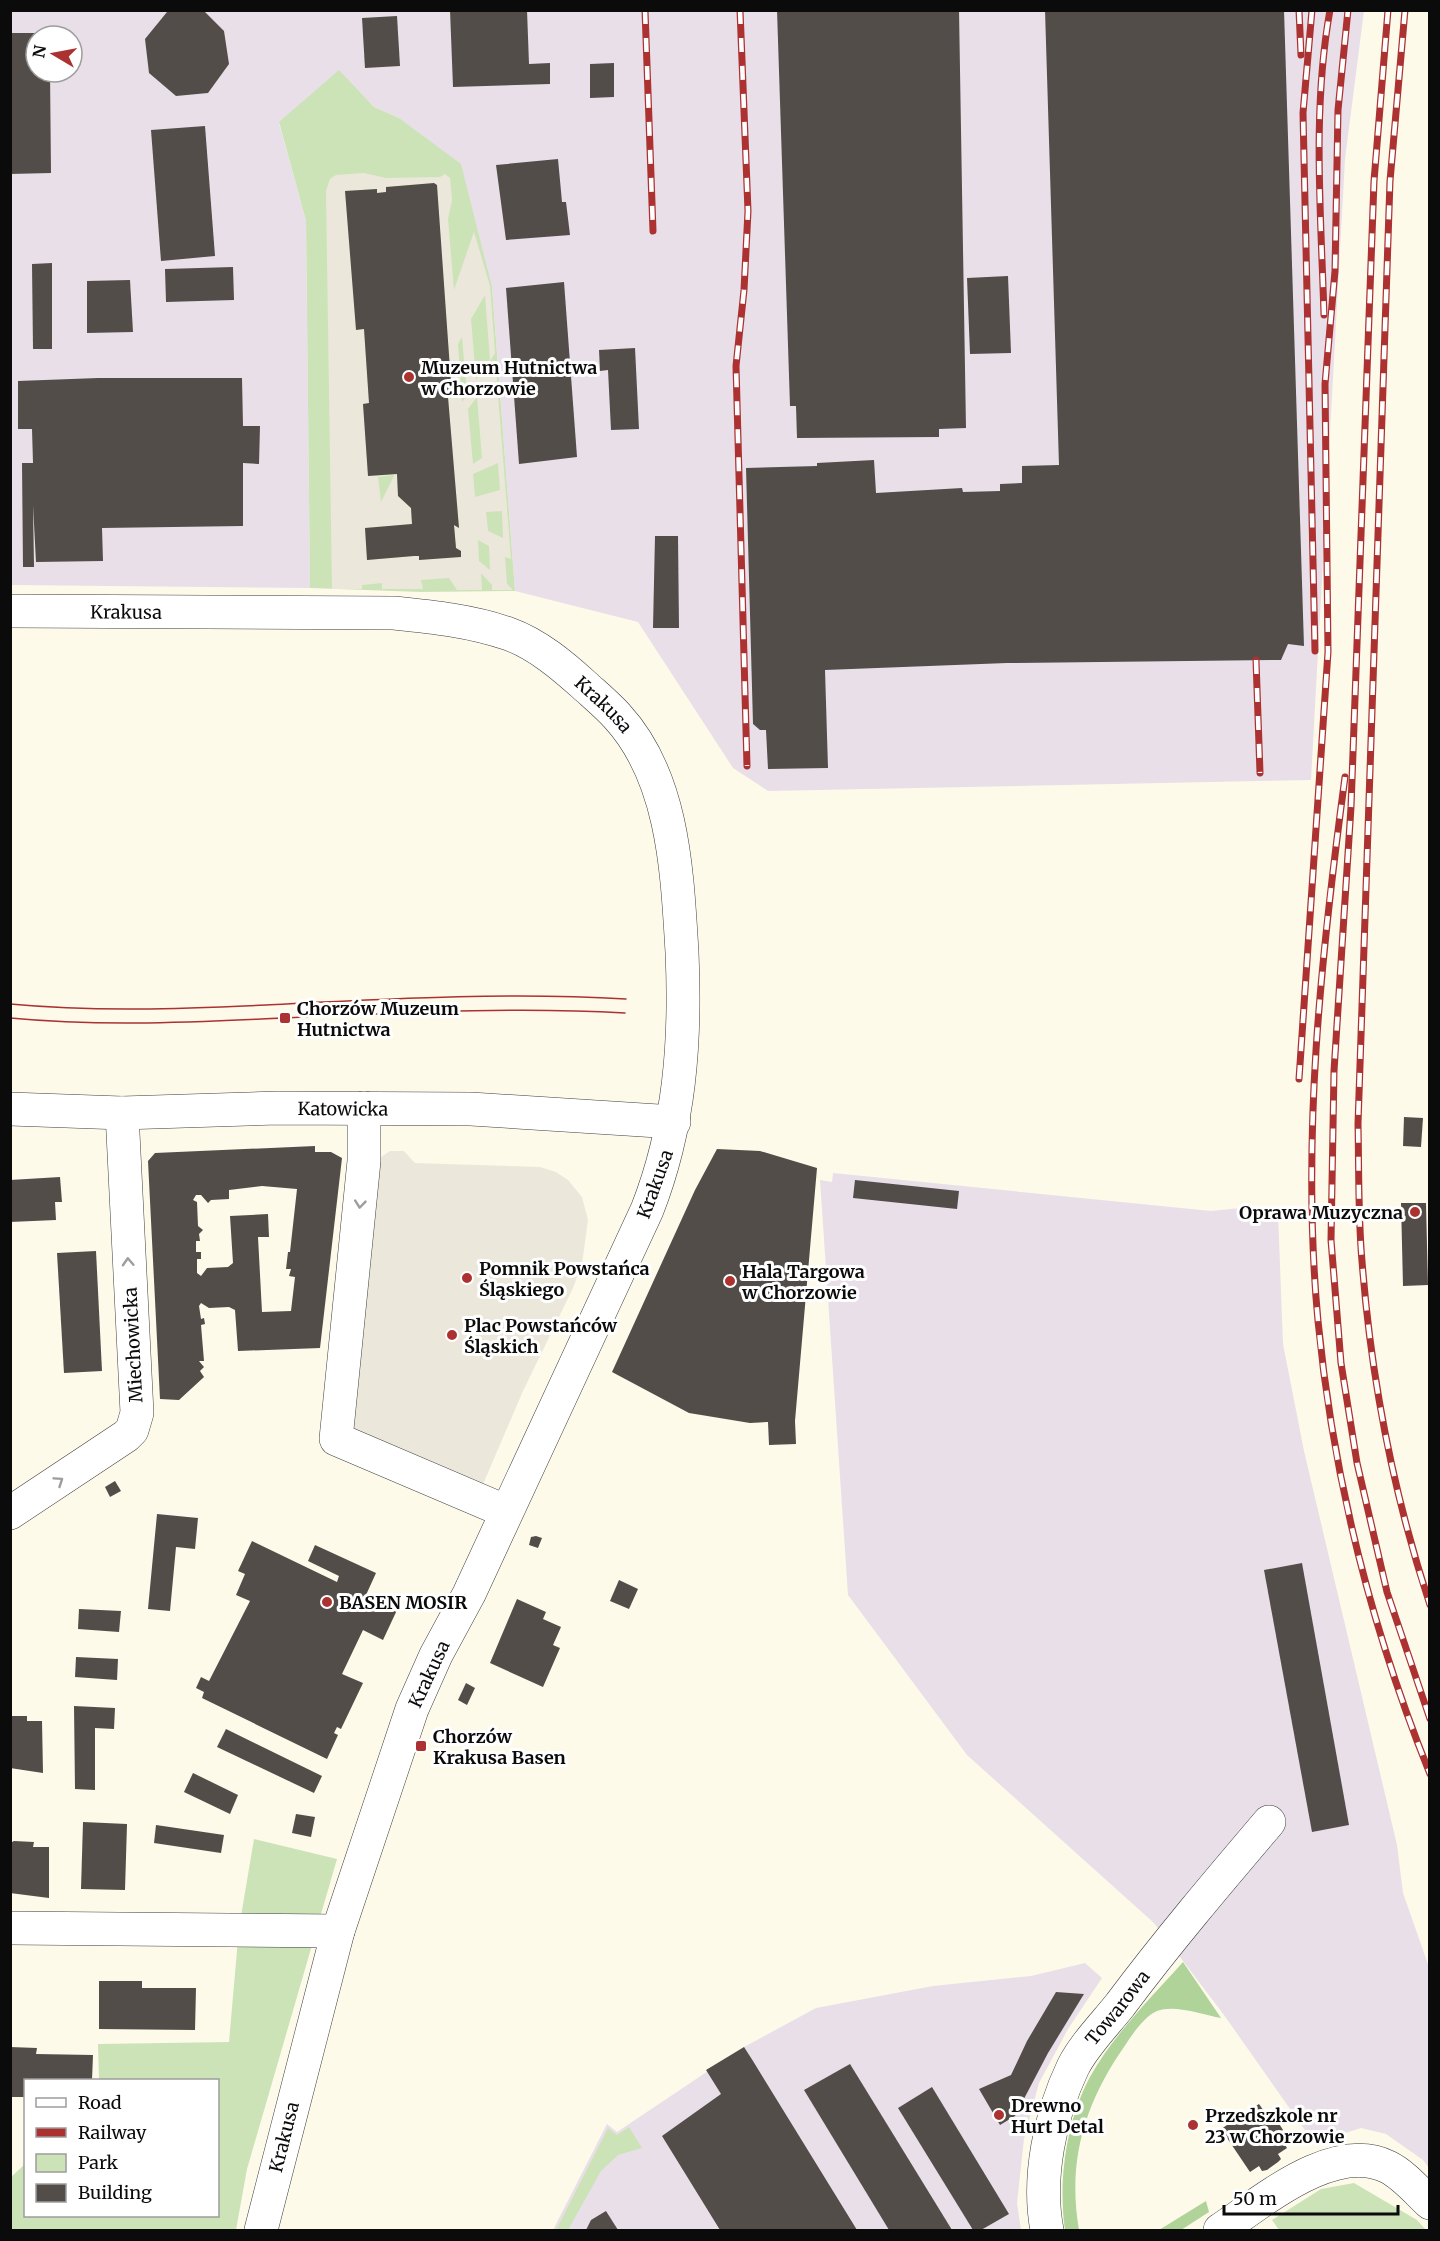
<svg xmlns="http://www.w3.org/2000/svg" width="1440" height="2241" font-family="Merriweather,serif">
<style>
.industrial{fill:#e9dfe9;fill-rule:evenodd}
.green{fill:#cce3b8}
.forest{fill:#b0d399}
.plaza{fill:#ebe8db;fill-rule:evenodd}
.building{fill:#524d48;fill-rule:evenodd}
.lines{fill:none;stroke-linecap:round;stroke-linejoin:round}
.minor-casing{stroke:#3e3e3e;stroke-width:34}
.minor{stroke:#fff;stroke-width:33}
.tram{stroke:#ac3231;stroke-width:1.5}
.rail-casing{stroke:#ac3231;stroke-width:7}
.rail{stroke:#fff;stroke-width:4.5;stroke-dasharray:14;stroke-linecap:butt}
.oneway{stroke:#9d9d9d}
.poi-dot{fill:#ac3231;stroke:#fff;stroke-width:2}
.labels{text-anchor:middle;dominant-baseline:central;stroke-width:6;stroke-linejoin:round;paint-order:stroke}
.poi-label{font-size:18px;font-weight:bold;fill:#0b0b0b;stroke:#fff;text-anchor:start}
.street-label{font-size:18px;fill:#0b0b0b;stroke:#fff}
</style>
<rect width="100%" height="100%" fill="#fdfaea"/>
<g class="industrial">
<path d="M11 11H1364L1345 159 1311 780 768 791 733 768 638 622 515 591 492 287 399 118 374 107 339 71 279 123 306 221 310 588 11 585ZM36 36H72V72H36Z"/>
<polygon points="833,1173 1211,1211 1241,1208 1278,1213 1283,1344 1304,1451 1397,1845 1403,1893 1429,1967 1429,2168 1423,2160 1386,2134 1361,2128 1314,2143 1224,2015 1154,1923 967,1755 848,1595 820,1180 832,1182"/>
<polygon points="1085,1963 1102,1978 1068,2029 1039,2083 1024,2139 1017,2203 1021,2230 553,2230 607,2124 617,2132 744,2047 816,2008 933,1986 1031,1976"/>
</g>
<g class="green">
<polygon points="339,70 374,107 399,118 461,164 492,287 515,591 421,592 310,588 306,221 279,122"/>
<polygon points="254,1839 337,1859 247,2169 236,2230 11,2230 10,2178 25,2164 26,2216 218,2216 218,2080 99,2080 98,2044 229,2042 239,1928"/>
<polygon points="629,2127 642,2148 618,2155 601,2171 568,2230 556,2230 608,2128 617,2135"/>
<polygon points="1354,2183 1417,2220 1426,2230 1279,2230 1272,2220 1321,2189"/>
</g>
<g class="forest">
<path d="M1183 1962 1221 2018C1203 2015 1175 2004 1157 2011 1146 2015 1133 2033 1126 2044 1085 2102 1067 2160 1079 2230H1065C1058 2181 1066 2122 1090 2077 1113 2035 1151 1998 1183 1962Z"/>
<polygon points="1206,2201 1209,2212 1181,2230 1159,2230"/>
</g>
<g class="plaza">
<path d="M364 173 386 178 440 177 445 174 450 178 452 200 448 219 454 290 474 232 490 286 495 353 490 361 492 376 496 370 511 559 505 557 507 584 513 590H492V585L481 573 482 590H457L449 578 421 580 423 589H382V583L362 585V589H332L326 191 330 179 336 175ZM436 184 452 396 448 397 459 528 454 525 456 548 461 551V556L420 560 419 556H414L367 560 365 528 412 524 411 508 398 496 397 474 368 476 363 404 369 403 364 329 346 191 377 189V193L386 192V187ZM485 295 490 360 476 380 471 319ZM462 337 467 395 462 402 458 344ZM477 397 482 458 473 464 468 409ZM498 463 500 490 475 497 473 474ZM393 475 394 476 381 502 378 477ZM502 511 503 538 488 531 486 512ZM478 540 489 546 490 570 479 561Z"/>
<polygon points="390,1151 404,1151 415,1163 540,1167 556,1172 568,1180 582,1197 588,1220 582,1264 573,1288 523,1391 481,1489 345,1429 377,1164 381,1157"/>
</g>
<g class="building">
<polygon points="181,10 203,10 224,31 229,64 208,93 176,96 149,73 145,39 167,12"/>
<polygon points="450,10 527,10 529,64 550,63 550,84 453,87"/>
<polygon points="777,10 959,10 966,428 939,429 939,437 797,438 796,406 790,406"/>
<polygon points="1045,10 1284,10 1304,646 1288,644 1281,660 1007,663 825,670 828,768 768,769 766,730 760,730 753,724 746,468 817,466 817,463 874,460 876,493 962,488 963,492 1000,491 1000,484 1022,483 1022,466 1059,465"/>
<polygon points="397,16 400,66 365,68 362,18"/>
<polygon points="10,33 50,33 50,36 36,36 36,72 50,72 51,173 10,174"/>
<polygon points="614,63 614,97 590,98 590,64"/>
<polygon points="205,126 215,256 161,261 151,130"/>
<polygon points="558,159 562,202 566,202 570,235 506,240 496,165"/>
<polygon points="434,183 437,185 452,397 448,397 459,528 454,525 456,548 461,551 461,557 419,560 419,556 414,556 367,560 365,528 412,524 411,508 398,496 397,474 368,476 363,404 369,403 364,329 356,330 345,191 377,189 377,193 386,192 386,187"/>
<polygon points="52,263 52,349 33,349 32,264"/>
<polygon points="233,267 234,300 166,302 165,269"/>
<polygon points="1008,276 1011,353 970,354 967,278"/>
<polygon points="130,280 133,332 87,333 87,281"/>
<polygon points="564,282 577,457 519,464 506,288"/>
<polygon points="635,348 639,429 611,430 608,370 600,371 599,350"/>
<polygon points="98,378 242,378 243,426 260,426 259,464 243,463 243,526 102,528 103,561 36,562 33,505 34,567 23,567 22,463 33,463 32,429 18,429 18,381"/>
<polygon points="655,536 678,536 679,628 653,628"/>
<polygon points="1404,1117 1423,1118 1421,1147 1403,1146"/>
<path d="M315 1146V1152H331L342 1158 320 1348 238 1351 235 1310 229 1307 209 1308 201 1303 199 1306 201 1319 204 1318 205 1324 201 1325 204 1361H199L204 1367 200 1371 204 1377 179 1400 160 1399 148 1161 155 1153ZM262 1186 297 1189 290 1252H288L286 1269H291L289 1276 295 1277 291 1311 262 1312 258 1237H269L268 1214 230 1216 233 1263 228 1267 207 1268 201 1276 197 1273V1259H201V1252H196V1241H200L199 1234 203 1230 198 1226 197 1202 193 1200 196 1195H201L208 1203 211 1200 229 1199V1190Z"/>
<polygon points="717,1149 760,1151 817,1168 795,1421 796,1444 769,1445 768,1422 750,1423 689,1413 612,1372 695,1190"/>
<polygon points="60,1177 62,1202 55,1202 56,1220 10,1222 10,1180"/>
<polygon points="855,1180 959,1191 957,1209 853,1198"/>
<polygon points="1401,1203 1426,1203 1428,1285 1403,1286"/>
<polygon points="96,1251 102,1371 64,1373 57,1253"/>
<polygon points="115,1481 121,1491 110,1497 105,1487"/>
<polygon points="157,1514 198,1518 195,1549 176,1547 170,1611 148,1609"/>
<polygon points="536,1536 542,1538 538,1548 529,1545 531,1537"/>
<polygon points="252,1541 337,1582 339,1576 308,1561 315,1545 376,1573 366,1595 397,1610 383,1640 363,1630 342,1674 363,1683 341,1729 337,1727 334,1733 338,1735 327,1759 202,1698 204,1692 196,1688 201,1677 209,1681 250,1601 236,1595 245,1574 238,1571"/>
<polygon points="1302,1563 1349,1825 1312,1832 1264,1570"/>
<polygon points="619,1580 638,1589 629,1609 610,1601"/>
<polygon points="517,1599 546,1612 543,1619 561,1627 553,1645 560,1648 543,1687 490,1663"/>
<polygon points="79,1609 121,1611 119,1632 78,1629"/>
<polygon points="76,1657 118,1659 117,1680 75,1677"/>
<polygon points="466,1683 475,1688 467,1705 458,1700"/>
<polygon points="74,1706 115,1708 114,1729 95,1728 95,1790 75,1789"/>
<polygon points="10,1716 27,1716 27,1721 42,1721 43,1773 10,1768"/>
<polygon points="226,1729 322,1776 314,1793 217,1747"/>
<polygon points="193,1773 238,1795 230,1814 184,1792"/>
<polygon points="296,1814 315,1817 311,1837 292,1833"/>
<polygon points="83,1822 127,1824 125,1890 81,1889"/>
<polygon points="156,1825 224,1835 221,1853 154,1843"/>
<polygon points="14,1841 34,1842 33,1847 49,1847 49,1898 10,1893 10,1843"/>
<polygon points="99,1981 142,1981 142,1988 196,1988 195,2030 99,2029"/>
<polygon points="1056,1992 1084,1994 1048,2053 1015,2116 1000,2125 979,2089 1011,2075 1027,2041"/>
<polygon points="10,2047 37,2048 36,2054 93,2055 92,2080 26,2080 26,2097 10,2097"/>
<polygon points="744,2047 753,2061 857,2230 720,2230 662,2136 721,2094 706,2070"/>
<polygon points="850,2064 952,2230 889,2230 804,2090"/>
<polygon points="932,2087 1009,2214 981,2230 973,2230 898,2108"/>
<polygon points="1259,2104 1268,2117 1273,2114 1283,2130 1278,2134 1287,2148 1278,2154 1281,2159 1278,2162 1267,2170 1262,2171 1259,2166 1250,2172 1221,2129"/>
<polygon points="606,2211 618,2230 586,2230 591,2220"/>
</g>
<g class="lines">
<defs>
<g id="minor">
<path id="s1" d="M10 611 394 613C433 617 472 621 509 634 537 644 563 666 584 685 595 695 607 705 617 716 674 778 677 872 682 952 686 1041 680 1126 647 1210L469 1594 436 1655 412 1709 338 1931 261 2230"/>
<polyline points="364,1108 364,1161 336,1439 505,1511"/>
<path id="s2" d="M10 1109 122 1113 277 1108 471 1109 674 1122"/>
<polyline points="10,1513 126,1436 132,1430 137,1413 122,1113"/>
<polyline points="10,1928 338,1931"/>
<path id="s3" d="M1047 2230C1037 2178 1050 2115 1073 2067 1084 2045 1105 2024 1120 2005 1167 1942 1218 1882 1269 1822"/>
<path d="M1220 2230C1262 2202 1334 2140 1388 2167 1404 2175 1417 2191 1430 2203"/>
</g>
</defs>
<use href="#minor" class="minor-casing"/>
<use href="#minor" class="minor"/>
<g class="tram">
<path d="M10 1004C96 1012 180 1009 266 1005 386 999 506 992 626 999"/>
<path d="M10 1018C95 1026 176 1023 261 1019 382 1014 503 1006 625 1013"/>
</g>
<defs>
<g id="rail">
<polyline points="645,10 653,231"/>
<polyline points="740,10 748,211 744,290 736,366 747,766"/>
<polyline points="1299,10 1301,55"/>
<polyline points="1312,10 1303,113 1315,651"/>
<polyline points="1388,10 1374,181 1351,807 1334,1071 1331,1240 1341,1363 1357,1463 1387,1592 1430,1719"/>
<path d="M1405 10 1390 181 1358 1124C1359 1170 1358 1216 1362 1261 1371 1378 1393 1493 1430 1605"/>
<path d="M1324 315C1321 214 1312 110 1330 10"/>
<polyline points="1256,660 1260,773"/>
<path d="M1345 777C1321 956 1301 1140 1318 1321 1333 1477 1371 1628 1430 1774"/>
<polyline points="1299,1079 1328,652 1325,384 1335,271 1338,110 1348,10"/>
</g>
</defs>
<use href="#rail" class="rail-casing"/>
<use href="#rail" class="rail"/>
</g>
<defs><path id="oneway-chevron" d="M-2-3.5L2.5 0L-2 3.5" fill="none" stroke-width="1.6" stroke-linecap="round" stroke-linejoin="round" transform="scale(1.5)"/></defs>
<g class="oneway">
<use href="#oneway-chevron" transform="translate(360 1204) rotate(96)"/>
<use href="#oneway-chevron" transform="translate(128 1262) rotate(-93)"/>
<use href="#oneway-chevron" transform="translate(59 1481) rotate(-34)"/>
</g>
<g class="poi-dot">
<circle cx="409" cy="377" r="6"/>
<rect x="279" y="1012" width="12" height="12" rx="3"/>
<circle cx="1415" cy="1212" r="6"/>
<circle cx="467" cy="1278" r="6"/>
<circle cx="730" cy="1281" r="6"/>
<circle cx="452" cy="1335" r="6"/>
<circle cx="327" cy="1602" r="6"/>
<rect x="415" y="1740" width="12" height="12" rx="3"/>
<circle cx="999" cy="2115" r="6"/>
<circle cx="1193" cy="2125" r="6"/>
</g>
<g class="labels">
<g class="poi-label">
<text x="421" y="367">Muzeum Hutnictwa<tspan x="421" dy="21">w Chorzowie</tspan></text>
<text x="297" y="1008">Chorzów Muzeum<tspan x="297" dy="21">Hutnictwa</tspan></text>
<text x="1403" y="1212" text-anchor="end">Oprawa Muzyczna</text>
<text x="479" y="1268">Pomnik Powstańca<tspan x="479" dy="21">Śląskiego</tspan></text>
<text x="742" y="1271">Hala Targowa<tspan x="742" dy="21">w Chorzowie</tspan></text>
<text x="464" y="1325">Plac Powstańców<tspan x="464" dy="21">Śląskich</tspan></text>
<text x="339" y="1602">BASEN MOSIR</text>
<text x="433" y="1736">Chorzów<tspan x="433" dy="21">Krakusa Basen</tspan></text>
<text x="1011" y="2105">Drewno<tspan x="1011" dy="21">Hurt Detal</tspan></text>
<text x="1205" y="2115">Przedszkole nr<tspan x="1205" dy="21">23 w Chorzowie</tspan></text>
</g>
<g class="street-label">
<text stroke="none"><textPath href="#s1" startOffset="116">Krakusa</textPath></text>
<text stroke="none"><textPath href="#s1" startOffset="620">Krakusa</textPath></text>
<text stroke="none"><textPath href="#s2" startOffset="333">Katowicka</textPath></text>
<text transform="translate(655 1184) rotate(-70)">Krakusa</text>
<text transform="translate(133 1345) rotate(-93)">Miechowicka</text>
<text transform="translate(429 1674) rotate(-65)">Krakusa</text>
<text stroke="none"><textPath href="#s3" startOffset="242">Towarowa</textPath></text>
<text transform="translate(284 2137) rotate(-76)">Krakusa</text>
</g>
</g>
<rect width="1440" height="2241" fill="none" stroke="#0b0b0b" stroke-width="24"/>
<rect x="24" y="2079" width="195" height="138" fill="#ffffff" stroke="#9d9d9d" stroke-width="1.5"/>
<rect x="36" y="2098" width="30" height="9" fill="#ffffff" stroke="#9d9d9d" stroke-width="1.5"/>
<text x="78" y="2109" font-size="18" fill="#0b0b0b">Road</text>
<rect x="36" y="2128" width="30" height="9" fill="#ac3231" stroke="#9d9d9d" stroke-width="1.5"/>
<text x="78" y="2139" font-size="18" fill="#0b0b0b">Railway</text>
<rect x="36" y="2154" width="30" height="18" fill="#cce3b8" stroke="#9d9d9d" stroke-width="1.5"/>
<text x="78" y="2169" font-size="18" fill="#0b0b0b">Park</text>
<rect x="36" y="2184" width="30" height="18" fill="#524d48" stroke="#9d9d9d" stroke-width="1.5"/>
<text x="78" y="2199" font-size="18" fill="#0b0b0b">Building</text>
<g transform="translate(54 54) rotate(280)"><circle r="28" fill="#ffffff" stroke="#9d9d9d" stroke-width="1.5"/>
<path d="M0-4.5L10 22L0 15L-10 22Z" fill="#ac3231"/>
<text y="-9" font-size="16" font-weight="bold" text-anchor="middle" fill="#0b0b0b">N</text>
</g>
<path d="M1224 2205v9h174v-9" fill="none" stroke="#0b0b0b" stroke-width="3"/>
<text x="1233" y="2205" font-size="18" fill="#0b0b0b" stroke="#ffffff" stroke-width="4.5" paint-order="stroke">50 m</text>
</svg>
